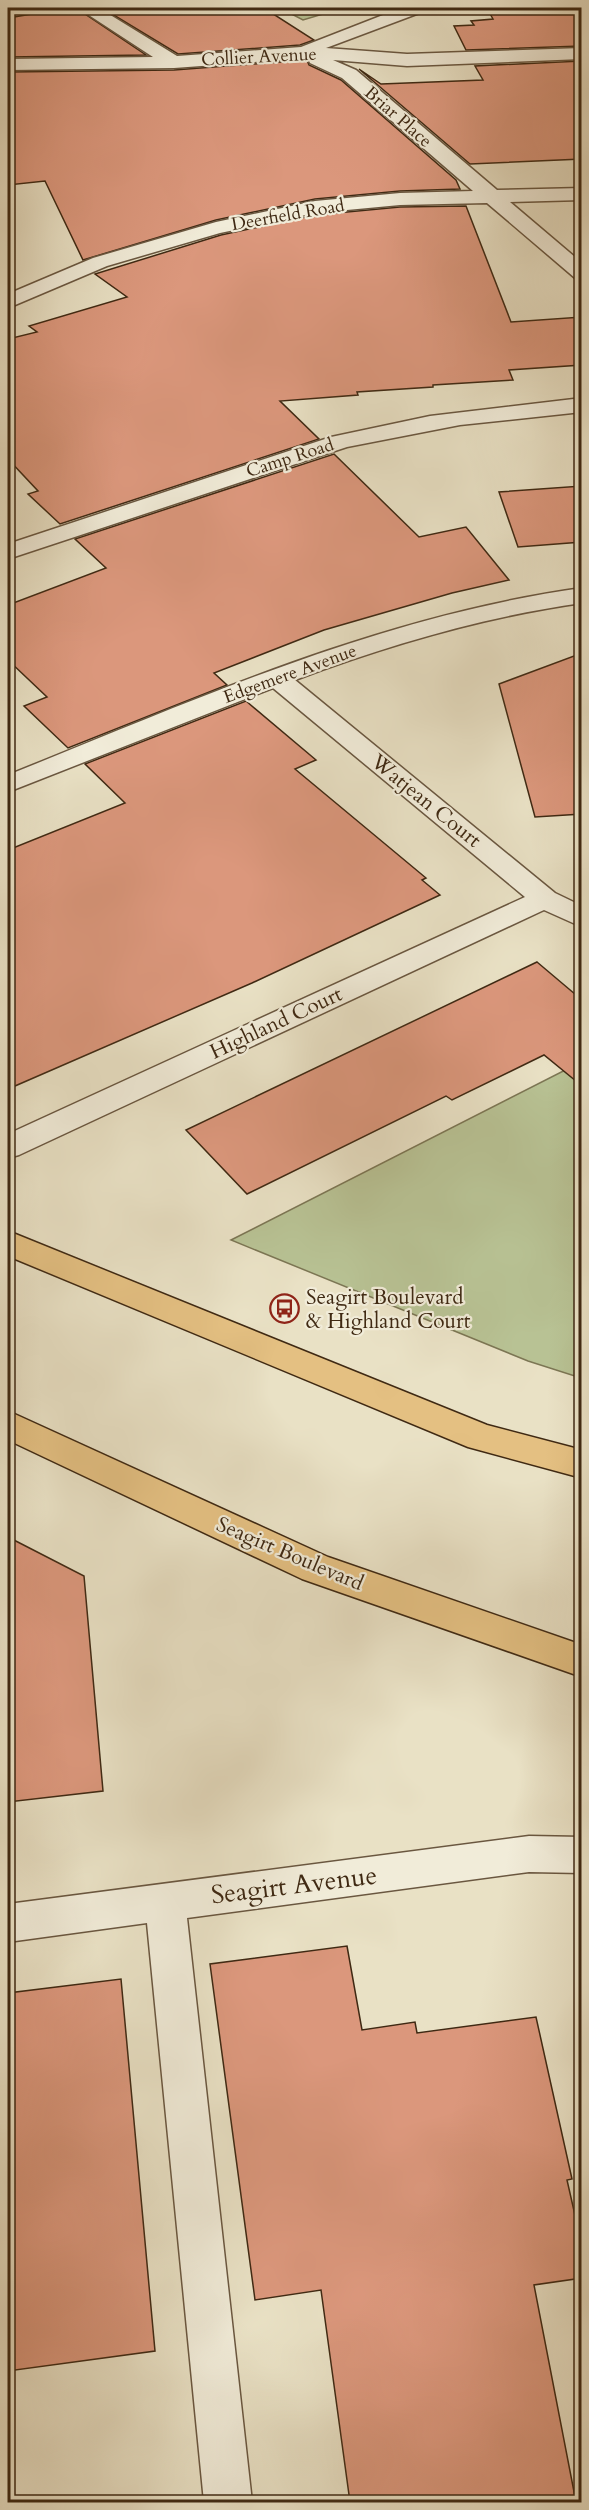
<svg xmlns="http://www.w3.org/2000/svg" width="589" height="2510" font-family="Cardo,serif">
<style>
.green{fill:#b8c294;stroke:#7c7654;stroke-width:1.5}
.building{fill:#db977c;stroke:#3f2913;stroke-width:1.5}
.lines{fill:none;stroke-linecap:round;stroke-linejoin:round}
.minor-casing{stroke:#6a5740;stroke-width:3}
.primary-casing{stroke:#3f2913;stroke-width:3}
.minor{fill:#f1ecd9;fill-rule:evenodd}
.primary{fill:#e4c082;fill-rule:evenodd}
.labels{text-anchor:middle;dominant-baseline:central;stroke-width:4.5;stroke-linejoin:round;paint-order:stroke}
.far-street-label{font-size:18px;fill:#3f2913;stroke:#f1ecd9}
.street-label{font-size:21px;fill:#3f2913;stroke:#f1ecd9}
.poi-label{font-size:21px;fill:#3f2913;stroke:#f1ecd9;text-anchor:start}
.near-street-label{font-size:26px;fill:#3f2913;stroke:#f1ecd9}
</style>
<rect width="100%" height="100%" fill="#e9e1c5"/>
<filter id="stains"><feTurbulence type="fractalNoise" baseFrequency=".00333" numOctaves="4"/><feColorMatrix values="0 0 0 0 .2 0 0 0 0 .09 0 0 0 0 .02 0 0 0 .5 -.17"/></filter>
<radialGradient id="worn" r=".72"><stop offset=".6" stop-color="#630" stop-opacity="0"/><stop offset="1" stop-color="#630" stop-opacity=".3"/></radialGradient>
<g class="green">
<polygon points="280,8 343,8 303,20"/>
<polygon points="581,1062 581,1378 528,1361 231,1240"/>
</g>
<g class="building">
<polygon points="68,8 76,8 146,55 8,57 8,18"/>
<polygon points="102,8 264,8 314,40 300,45 178,54"/>
<polygon points="551,8 582,8 582,46 466,50 454,26 474,25 471,21 493,19 489,12"/>
<polygon points="307,60 309,65 341,80 456,180 460,189 400,191 315,199 216,220 83,260 45,181 8,185 8,72 174,70"/>
<polygon points="582,61 582,159 470,164 359,69 381,84 483,80 475,66"/>
<polygon points="466,206 511,322 582,317 582,365 509,370 513,380 433,385 433,387 357,392 358,395 280,401 319,439 60,524 28,494 38,491 8,459 8,339 37,332 29,326 127,297 95,274 221,235 315,215 400,207"/>
<polygon points="334,454 419,537 466,527 509,580 452,593 324,630 214,673 227,685 68,748 24,706 47,697 8,660 8,605 106,568 75,539"/>
<polygon points="582,486 582,542 518,547 499,492"/>
<polygon points="582,653 582,814 535,817 499,684"/>
<polygon points="246,701 316,760 295,769 426,878 422,880 440,895 252,983 8,1089 8,850 125,803 85,764"/>
<polygon points="537,962 582,1000 582,1086 544,1055 452,1100 446,1096 247,1194 186,1130"/>
<polygon points="8,1537 84,1576 103,1791 8,1802"/>
<polygon points="347,1946 362,2030 415,2022 417,2033 536,2017 572,2179 567,2180 582,2246 582,2278 534,2285 576,2502 350,2502 321,2290 255,2300 210,1964"/>
<polygon points="121,1979 155,2351 8,2371 8,1993"/>
</g>
<g class="lines">
<defs>
<g id="minor">
<polygon points="78,8 99,8 177,56 301,47 401,8 425,8 422,12 326,48 407,54 582,48 582,59 407,66 333,60 356,70 497,190 582,188 582,200 510,202 582,263 582,280 575,278 487,203 400,205 315,213 220,233 107,266 8,308 8,294 93,258 216,222 315,201 400,193 473,191 342,78 310,63 308,58 174,68 8,70 8,59 153,57"/>
<polygon points="582,398 582,412 460,425 347,447 8,559 8,544 331,437 430,416"/>
<path d="M582 588V603C483 617 388 645 295 680L555 893 582 906V927L544 910 19 1155 8 1158V1134L525 897 273 688 8 792V775C195 700 380 616 582 588Z"/>
<polygon points="529,1836 582,1837 582,1873 529,1872 187,1918 252,2502 204,2502 147,1923 8,1942 8,1904"/>
</g>
<g id="primary">
<polygon points="8,1231 487,1425 582,1450 582,1478 468,1447 8,1256"/>
<polygon points="8,1411 328,1557 582,1645 582,1677 302,1579 8,1440"/>
</g>
</defs>
<use href="#minor" class="minor-casing"/>
<use href="#primary" class="primary-casing"/>
<use href="#minor" class="minor"/>
<use href="#primary" class="primary"/>
</g>
<defs>
<symbol id="bus-ring" viewBox="-11 -11 22 22"><circle r="9.5" fill="#f1ecd9" stroke="#8f2418" stroke-width="1.5"/><path d="M-5-6H5V4H4V6H2V4H-2V6H-4V4H-5ZM-3.5-4V0h7V-4ZM-3.5 1.2v1.5H-2V1.2ZM2 1.2v1.5H3.5V1.2Z" fill="#8f2418"/></symbol>
</defs>
<g fill-rule="evenodd">
<use href="#bus-ring" x="268" y="1292" width="33" height="33"/>
</g>
<g class="labels">
<g class="far-street-label">
<text transform="translate(259 57) rotate(-3)">Collier Avenue</text>
<text transform="translate(398 117) rotate(41)">Briar Place</text>
<text transform="translate(288 215) rotate(-10)">Deerfield Road</text>
<text transform="translate(290 458) rotate(-18)">Camp Road</text>
<text transform="translate(290 674) rotate(-20)">Edgemere Avenue</text>
</g>
<g class="street-label">
<text transform="translate(426 801) rotate(39)">Watjean Court</text>
<text transform="translate(276 1023) rotate(-25)">Highland Court</text>
<text transform="translate(290 1554) rotate(23)">Seagirt Boulevard</text>
</g>
<g class="poi-label">
<text x="306" y="1297">Seagirt Boulevard<tspan x="306" dy="24">&amp; Highland Court</tspan></text>
</g>
<g class="near-street-label">
<text transform="translate(294 1885) rotate(-7)">Seagirt Avenue</text>
</g>
</g>
<rect width="589" height="2510" fill="none" stroke="#e9e1c5" stroke-width="30"/>
<rect x="9" y="9" width="571" height="2492" fill="none" stroke="#3f2913" stroke-width="3"/>
<rect x="15" y="15" width="559" height="2480" fill="none" stroke="#3f2913" stroke-width="1.5"/>
<rect width="100%" height="100%" filter="url(#stains)"/>
<rect width="100%" height="100%" fill="url(#worn)"/>
</svg>
